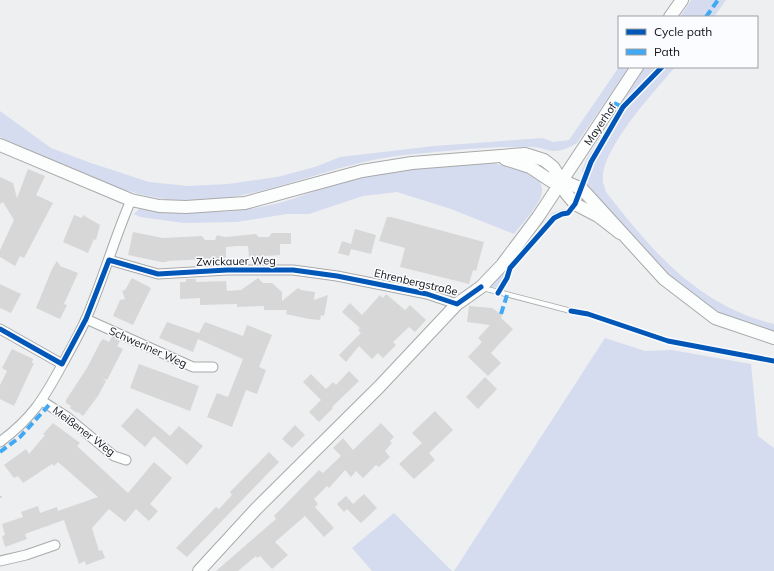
<svg xmlns="http://www.w3.org/2000/svg" width="774" height="571" font-family="Mulish,sans-serif">
<style>
.green{fill:#d6dcef}
.building{fill:#d7d7d7}
.lines{fill:none;stroke-linecap:round;stroke-linejoin:round}
.service-casing{stroke:#a8a9aa;stroke-width:6}
.minor-casing{stroke:#a8a9aa;stroke-width:11}
.tertiary-casing{stroke:#a8a9aa;stroke-width:14}
.path{stroke:#d4d5d5;stroke-width:2;stroke-dasharray:2 3;stroke-linecap:butt}
.service{stroke:#fcfdfd;stroke-width:4.5}
.minor{stroke:#fcfdfd;stroke-width:9}
.tertiary{stroke:#fcfdfd;stroke-width:12}
.quiet{stroke:#3fa9f5;stroke-width:4;stroke-dasharray:8 4;stroke-linecap:butt}
.cycleway-casing{stroke:#fbfcff;stroke-width:8}
.cycleway{stroke:#0057b8;stroke-width:5}
.labels{text-anchor:middle;dominant-baseline:central;stroke-width:3;stroke-linejoin:round;paint-order:stroke}
.street-label{font-size:11px;fill:#121314;stroke:#fbfcff}
</style>
<rect width="100%" height="100%" fill="#eeeff0"/>
<g class="green">
<polygon points="691,0 726,0 714,17 680,17"/>
<path d="M619 67H629L577 143C570 147 563 151 554 151 550 151 544 149 540 148 531 146 521 147 512 147 476 147 439 152 404 155 321 164 244 212 158 198 106 189 49 158 0 137V111L51 148 91 163 149 182 188 186 228 184 277 177 315 167 340 157 434 146 543 138 553 142 569 140Z"/>
<path d="M645 67H675C654 92 604 146 603 177 602 182 605 188 606 192 653 252 697 305 774 324V336L731 319 683 290 654 263 584 183 582 171 586 160Z"/>
<path d="M489 163C505 165 544 168 542 192 541 204 521 225 514 234L451 209 397 192 363 196 309 214H287L237 222 184 223 140 217 134 214 141 207C190 214 238 215 286 201 309 194 332 183 356 178 400 168 444 165 489 163Z"/>
<polygon points="563,209 569,209 568,212 556,214 549,219 508,269 506,277 500,288 492,287 488,284 522,250 552,213"/>
<polygon points="605,338 645,351 672,350 751,364 758,436 774,448 774,571 454,571"/>
<polygon points="394,513 452,571 372,571 352,548"/>
</g>
<g class="building">
<polygon points="28,169 45,176 36,195 53,203 24,258 20,256 15,266 0,257 0,250 14,220 3,202 0,204 0,177 13,183 17,198"/>
<polygon points="74,215 82,218 83,215 100,225 96,240 94,239 88,253 63,242"/>
<polygon points="387,217 391,217 484,242 476,271 473,270 469,284 400,267 405,248 379,241"/>
<polygon points="355,229 376,235 371,254 351,249 349,256 338,253 342,241 351,244"/>
<polygon points="133,232 163,238 202,236 205,240 215,240 217,235 225,237 256,234 259,237 269,237 272,233 291,233 291,244 280,244 280,255 249,257 248,246 237,246 226,247 226,258 167,261 167,262 161,262 128,255"/>
<polygon points="57,261 60,266 78,273 64,304 67,305 60,319 36,308 52,269"/>
<polygon points="132,278 151,288 133,325 113,316 120,300 125,299 122,291 125,290"/>
<polygon points="258,278 263,283 272,283 282,292 282,301 298,288 301,290 315,292 314,300 328,295 324,316 321,315 320,320 309,319 286,314 287,310 264,310 264,306 237,307 237,304 200,305 200,298 180,299 180,282 186,282 186,279 196,279 196,282 226,281 227,291 241,290"/>
<polygon points="0,284 21,294 11,313 0,308"/>
<polygon points="386,294 405,310 410,305 426,320 415,332 409,327 393,342 396,345 383,358 378,353 372,359 359,346 346,362 339,355 361,333 358,330 360,328 342,312 350,303 362,315 380,295 383,298"/>
<polygon points="469,306 492,308 502,315 501,318 513,329 491,353 501,363 488,376 468,357 482,342 478,338 490,325 467,322"/>
<polygon points="167,322 199,333 205,322 243,336 247,325 272,335 259,367 266,370 257,394 246,390 232,427 207,417 217,393 228,397 243,359 198,339 193,352 159,338"/>
<polygon points="112,337 120,341 117,346 123,349 107,380 102,378 106,381 98,396 83,416 78,412 77,413 70,408 71,406 66,403 66,400 87,368 101,341 103,339 109,342"/>
<polygon points="12,349 33,359 32,363 34,363 14,406 0,399 0,385 7,371 2,368"/>
<polygon points="139,364 199,386 190,411 130,388"/>
<polygon points="349,371 359,381 332,407 333,408 319,422 309,412 321,400 303,382 311,374 326,389 333,382 336,385"/>
<polygon points="485,377 497,389 478,409 466,397"/>
<polygon points="137,408 170,436 179,426 203,446 187,465 154,436 145,447 121,426"/>
<polygon points="435,411 453,430 429,453 435,460 414,479 399,464 422,443 412,433"/>
<polygon points="53,423 80,443 77,446 128,493 154,462 172,478 150,504 158,511 149,521 136,509 125,522 109,509 92,528 99,551 102,550 105,558 86,565 85,561 79,564 64,520 25,534 27,539 5,547 2,536 5,535 2,524 23,517 21,512 38,506 40,513 57,507 58,511 98,497 58,462 54,466 52,464 23,483 18,476 14,478 4,465 26,449 29,454 45,435 43,434"/>
<polygon points="381,423 394,437 390,441 392,443 385,451 390,457 379,467 376,465 363,478 356,471 351,477 345,470 329,488 327,486 314,499 318,504 315,507 334,528 324,537 305,516 275,542 288,555 272,569 260,556 257,558 256,556 238,571 216,571 276,519 274,516 319,470 323,473 341,456 333,448 343,438 353,450"/>
<polygon points="295,425 305,435 292,448 282,439"/>
<polygon points="269,452 279,462 187,557 176,548 216,507 219,509 232,495 230,492"/>
<polygon points="364,494 377,508 361,523 347,509 344,512 337,504 346,496 353,504"/>
</g>
<g class="lines">
<defs>
<polyline id="service" points="483,288 571,311"/>
<g id="minor">
<polyline points="109,260 158,274 227,270 293,270 337,276 427,294 457,304"/>
<polyline points="86,319 193,367 213,367"/>
<polyline points="0,329 62,364"/>
<polyline points="42,401 67,417 114,456 126,460"/>
<path d="M0 442C32 418 43 400 62 365 70 350 79 335 86 319 103 280 114 239 131 200"/>
<polyline points="0,561 26,555 55,545"/>
</g>
<g id="tertiary">
<polyline points="670,17 682,0"/>
<polyline points="0,145 131,200 159,206 186,207 245,203 362,171 412,163 525,154 544,160 553,167 561,180 566,193 575,204 598,216 620,233"/>
<polyline points="505,159 530,167 551,181 561,180 582,189 664,279 715,318 774,338"/>
<polyline points="199,571 256,509 379,387 457,304 481,287 502,265 538,217 637,67"/>
</g>
</defs>
<use href="#service" class="service-casing"/>
<use href="#minor" class="minor-casing"/>
<use href="#tertiary" class="tertiary-casing"/>
<polyline class="path" points="0,497 3,497"/>
<use href="#service" class="service"/>
<use href="#minor" class="minor"/>
<use href="#tertiary" class="tertiary"/>
<g class="quiet">
<polyline points="706,17 718,0"/>
<polyline points="614,103 623,107"/>
<polyline points="501,314 507,295"/>
<polyline points="0,452 20,437 49,405"/>
</g>
<defs>
<g id="cycleway">
<polyline points="498,293 507,278 510,268 554,218 562,214 568,213 575,204 591,162 623,107 662,67"/>
<polyline points="571,311 588,314 668,341 774,361"/>
<polyline points="0,329 62,364 86,319 109,260 158,274 227,270 293,270 337,276 427,294 457,304 481,287"/>
</g>
</defs>
<use href="#cycleway" class="cycleway-casing"/>
<use href="#cycleway" class="cycleway"/>
</g>
<g class="labels">
<g class="street-label">
<text transform="translate(600 124) rotate(-56)">Mayerhof</text>
<text transform="translate(236 261) rotate(-1)">Zwickauer Weg</text>
<text transform="translate(416 282) rotate(13)">Ehrenbergstraße</text>
<text transform="translate(148 347) rotate(24)">Schweriner Weg</text>
<text transform="translate(84 431) rotate(37)">Meißener Weg</text>
</g>
</g>
<rect x="618" y="16" width="140" height="52" fill="#fbfcff" stroke="#9e9fa1"/>
<rect x="626" y="29" width="20" height="6" fill="#0057b8" stroke="#9e9fa1"/>
<text x="654" y="36" font-size="12" fill="#121314">Cycle path</text>
<rect x="626" y="49" width="20" height="6" fill="#3fa9f5" stroke="#9e9fa1"/>
<text x="654" y="56" font-size="12" fill="#121314">Path</text>
</svg>
